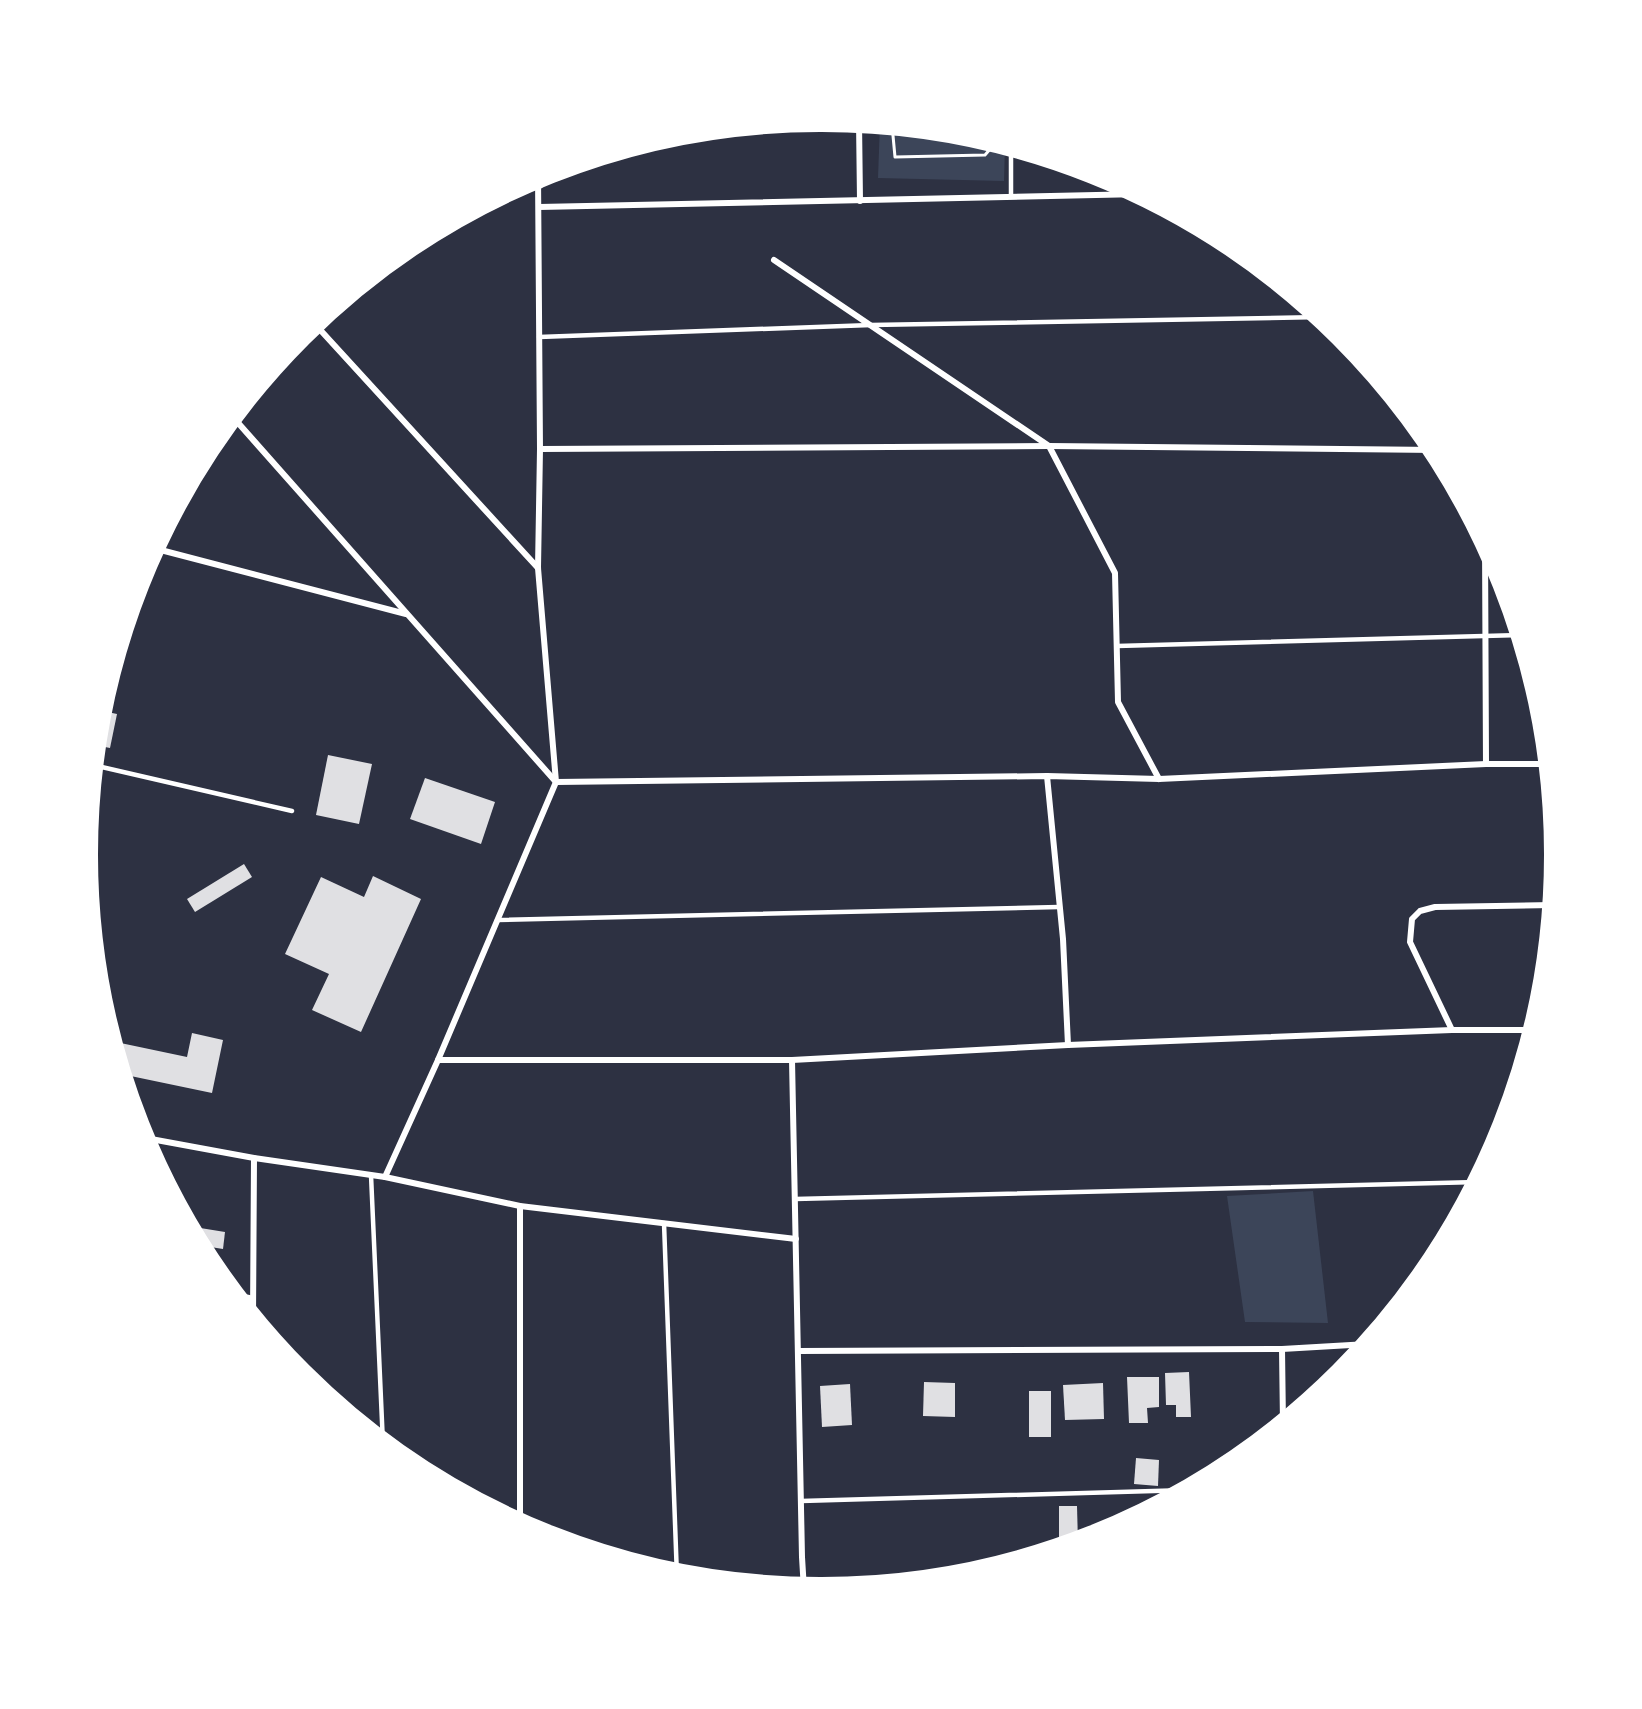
<svg xmlns="http://www.w3.org/2000/svg" width="1642" height="1709" font-family="Arial,sans-serif">
<style>
.green{fill:#3c4559}
.building{fill:#e0e0e3}
.lines{fill:none;stroke-linecap:round;stroke-linejoin:round}
.path{stroke:#fff;stroke-width:3}
.service{stroke:#fff;stroke-width:4.5}
.minor{stroke:#fff;stroke-width:6}
.tertiary{stroke:#fff;stroke-width:10}
.rim{fill:none;stroke:#fff;stroke-width:8}
</style>
<rect width="100%" height="100%" fill="#2d3142"/>
<g class="green">
<polygon points="880,123 965,132 1005,144 1004,181 878,178"/>
<polygon points="1313,1191 1328,1323 1245,1322 1227,1196"/>
</g>
<g class="building">
<polygon points="98,710 117,714 110,748 95,745"/>
<polygon points="328,755 372,764 359,824 316,815"/>
<polygon points="425,778 495,802 481,844 410,819"/>
<polygon points="244,864 252,877 195,912 187,899"/>
<polygon points="373,876 421,899 361,1032 312,1010 329,974 285,954 321,877 364,897"/>
<polygon points="192,1033 223,1040 212,1093 121,1074 111,1041 187,1057"/>
<polygon points="188,1226 225,1232 223,1249 198,1245"/>
<polygon points="1189,1372 1191,1417 1176,1417 1176,1405 1166,1405 1165,1373"/>
<polygon points="1127,1377 1159,1377 1159,1407 1147,1408 1148,1423 1129,1423"/>
<polygon points="924,1382 955,1383 955,1417 923,1416"/>
<polygon points="1103,1383 1104,1419 1065,1420 1063,1385"/>
<polygon points="850,1384 852,1425 822,1427 820,1386"/>
<rect x="1029" y="1391" width="22" height="46"/>
<polygon points="1136,1458 1159,1460 1158,1486 1134,1484"/>
<polygon points="1059,1506 1077,1506 1078,1543 1059,1544"/>
<polygon points="1031,1547 1052,1547 1052,1551 1032,1557"/>
</g>
<g class="lines">
<polyline class="path" points="892,125 895,157 985,155 997,141"/>
<g class="service">
<polyline points="1011,146 1011,197"/>
<polyline points="539,337 871,325 1322,317"/>
<polyline points="1117,646 1521,635"/>
<polyline points="93,765 292,811"/>
<polyline points="497,920 1059,907"/>
<polyline points="371,1175 383,1444"/>
<polyline points="795,1199 1478,1182"/>
<polyline points="664,1223 677,1577"/>
<polyline points="233,1294 253,1298"/>
<polyline points="801,1501 1188,1490"/>
</g>
<g class="minor">
<polyline points="859,121 860,201"/>
<polyline points="539,207 1142,194"/>
<polyline points="774,260 1049,446 1115,573 1118,702 1159,779"/>
<polyline points="313,322 538,568"/>
<polyline points="232,416 556,782 1047,776 1159,779 1486,764 1549,764"/>
<polyline points="540,449 1049,446 1437,450"/>
<polyline points="1485,541 1486,764"/>
<polyline points="153,548 406,614"/>
<polyline points="1047,776 1063,939 1068,1045"/>
<polyline points="1452,1030 1410,942 1412,919 1420,911 1435,907 1553,905"/>
<polyline points="438,1060 792,1060 1068,1045 1452,1030 1534,1030"/>
<polyline points="792,1060 802,1557 804,1590"/>
<polyline points="140,1137 254,1158 385,1177 520,1206 796,1239"/>
<polyline points="385,1177 438,1060 556,782 538,568 540,449 538,174"/>
<polyline points="520,1206 520,1526"/>
<polyline points="253,1319 254,1158"/>
<polyline points="1282,1349 1283,1424"/>
<polyline points="798,1351 1282,1349 1368,1344"/>
</g>
<polyline class="tertiary" points="531,178 539,184"/>
</g>
<path d="M0 0H1642V1709H0ZM820 128H822A726 726 0 0 1 1548 854V855A726 726 0 0 1 822 1581H820A726 726 0 0 1 94 855V854A726 726 0 0 1 820 128Z" fill="#fff" fill-rule="evenodd"/>
<path class="rim" d="M820 128H822A726 726 0 0 1 1548 854V855A726 726 0 0 1 822 1581H820A726 726 0 0 1 94 855V854A726 726 0 0 1 820 128Z"/>
</svg>
